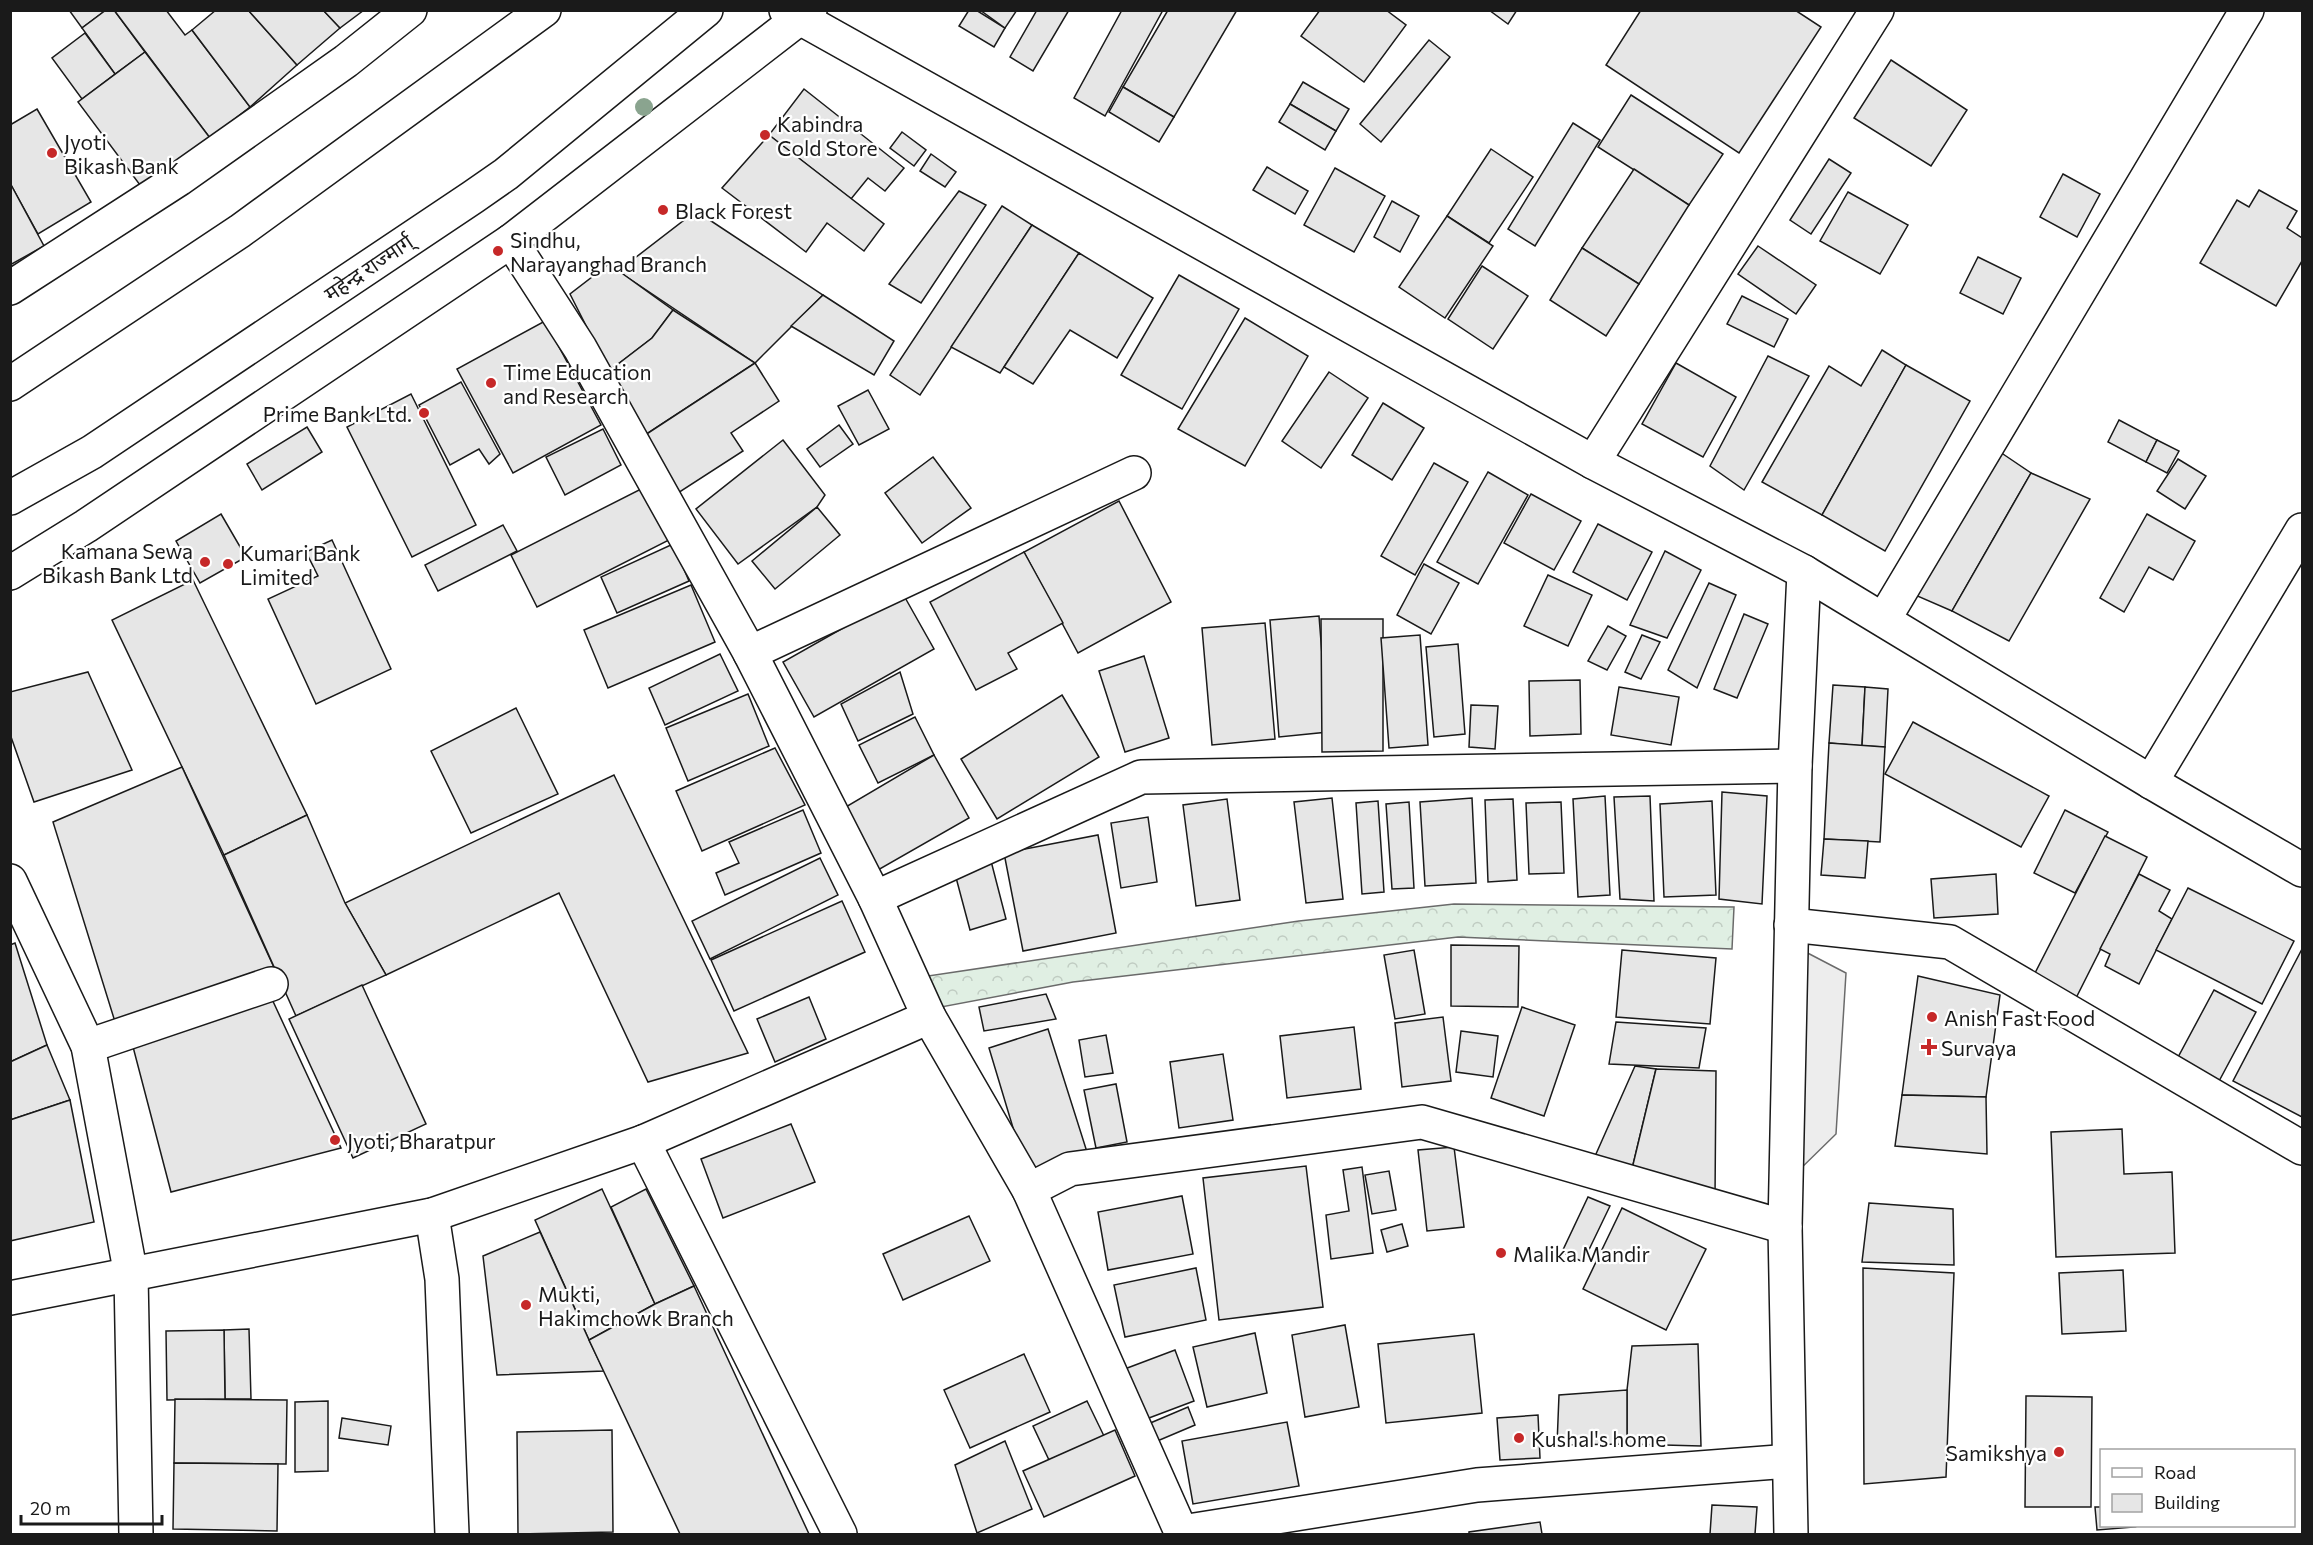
<svg xmlns="http://www.w3.org/2000/svg" width="2313" height="1545" font-family="Commissioner,'Noto Sans Devanagari',sans-serif">
<style>
.forest{fill:url(#forest-crowns);stroke:#6a6a6a;stroke-width:1.5}
.parking{fill:#ededed;stroke:#6a6a6a;stroke-width:1.5}
.building{fill:#e6e6e6;stroke:#1a1a1a;stroke-width:1.5}
.lines{fill:none;stroke-linecap:round;stroke-linejoin:round}
.minor-casing{stroke:#1a1a1a;stroke-width:36}
.major-casing{stroke:#1a1a1a;stroke-width:36}
.highway-casing{stroke:#1a1a1a;stroke-width:36}
.minor{stroke:#fff;stroke-width:33}
.major{stroke:#fff;stroke-width:33}
.highway{stroke:#fff;stroke-width:33}
.tree{fill:#8aa48f}
.poi-dot{fill:#c62828;stroke:#fff;stroke-width:2}
.labels{text-anchor:middle;dominant-baseline:central;stroke-width:4.5;stroke-linejoin:round;paint-order:stroke}
.poi-label{font-size:21px;fill:#1a1a1a;stroke:#fff;text-anchor:start}
.street-label{font-size:21px;fill:#1a1a1a;stroke:#fff}
</style>
<defs>
<pattern id="forest-crowns" width="20" height="18" patternUnits="userSpaceOnUse" patternTransform="scale(1.5)"><rect width="20" height="18" fill="#e0efe3"/><path d="M2 6a3 3 0 1 1 6 0M12 15a3 3 0 1 1 6 0" fill="none" stroke="#c0ccc2"/></pattern>
</defs>
<rect width="100%" height="100%" fill="#fff"/>
<polygon class="forest" points="1454,904 1734,907 1732,949 1458,937 1073,982 936,1008 921,977 1299,921"/>
<polygon class="parking" points="1798,948 1846,973 1836,1134 1791,1178"/>
<g class="building">
<polygon points="69,10 106,10 82,28"/>
<polygon points="106,10 114,10 145,52 115,74 82,28"/>
<polygon points="114,10 166,10 185,35 192,30 250,107 210,138"/>
<polygon points="216,10 248,10 297,65 250,107 192,30"/>
<polygon points="248,10 323,10 340,28 297,65"/>
<polygon points="323,10 364,10 340,28"/>
<polygon points="969,10 976,10 1005,28 994,47 959,26"/>
<polygon points="980,10 1017,10 1005,28"/>
<polygon points="1037,10 1069,10 1033,71 1010,57"/>
<polygon points="1122,10 1163,10 1105,116 1074,98"/>
<polygon points="1168,10 1237,10 1174,117 1123,87"/>
<polygon points="1320,10 1386,10 1406,25 1364,82 1301,36"/>
<polygon points="1489,10 1517,10 1508,24"/>
<polygon points="1641,10 1795,10 1821,27 1739,153 1606,65"/>
<polygon points="85,33 115,74 82,99 52,58"/>
<polygon points="1429,40 1450,57 1381,142 1360,124"/>
<polygon points="145,52 210,138 143,189 78,102"/>
<polygon points="1891,60 1967,110 1931,166 1854,118"/>
<polygon points="1303,82 1349,109 1336,131 1290,104"/>
<polygon points="1123,87 1174,117 1159,142 1109,112"/>
<polygon points="804,89 904,168 885,191 868,178 851,199 769,135"/>
<polygon points="1631,95 1723,154 1689,205 1598,147"/>
<polygon points="1290,104 1336,131 1325,150 1279,122"/>
<polygon points="37,109 91,202 38,234 10,183 10,125"/>
<polygon points="1573,123 1600,140 1535,246 1508,229"/>
<polygon points="902,132 926,150 914,166 890,148"/>
<polygon points="769,135 884,224 864,251 827,223 806,252 722,188"/>
<polygon points="1491,149 1533,177 1489,243 1447,216"/>
<polygon points="931,154 956,172 945,187 920,171"/>
<polygon points="1829,159 1851,173 1811,234 1790,220"/>
<polygon points="1267,167 1308,191 1295,214 1253,190"/>
<polygon points="1335,168 1385,196 1354,252 1304,225"/>
<polygon points="1634,169 1689,205 1639,284 1582,248"/>
<polygon points="2063,174 2100,194 2077,237 2040,217"/>
<polygon points="10,183 44,246 10,265"/>
<polygon points="2259,190 2297,211 2287,228 2302,238 2302,261 2276,306 2200,263 2237,200 2249,207"/>
<polygon points="959,191 986,205 921,303 889,284"/>
<polygon points="1848,192 1908,225 1880,274 1820,241"/>
<polygon points="1392,201 1419,216 1400,252 1374,237"/>
<polygon points="1002,206 1032,225 920,395 890,375"/>
<polygon points="696,211 823,295 755,363 618,271"/>
<polygon points="1447,216 1493,246 1445,318 1399,287"/>
<polygon points="1032,225 1079,253 1000,373 951,347"/>
<polygon points="1758,246 1816,285 1796,314 1738,274"/>
<polygon points="1582,248 1639,284 1606,336 1550,300"/>
<polygon points="1079,253 1153,298 1117,358 1070,330 1033,384 1004,367"/>
<polygon points="1978,257 2021,278 2003,314 1960,293"/>
<polygon points="609,264 673,310 652,338 609,371 570,294"/>
<polygon points="1482,266 1528,296 1493,349 1448,319"/>
<polygon points="1179,275 1239,309 1182,409 1121,375"/>
<polygon points="823,295 894,341 874,375 791,326"/>
<polygon points="1742,296 1788,319 1774,347 1727,324"/>
<polygon points="673,310 755,363 642,437 609,371 652,338"/>
<polygon points="1245,318 1308,356 1245,466 1178,429"/>
<polygon points="545,321 601,425 513,473 457,369"/>
<polygon points="1882,350 1906,365 1822,515 1762,482 1829,366 1861,386"/>
<polygon points="1768,356 1809,376 1744,490 1710,466"/>
<polygon points="755,363 779,401 731,433 743,451 678,493 642,437"/>
<polygon points="1676,363 1736,397 1703,457 1642,424"/>
<polygon points="1906,365 1970,401 1885,551 1822,515"/>
<polygon points="1329,372 1368,398 1321,468 1282,441"/>
<polygon points="461,382 500,454 489,464 479,449 450,465 419,405"/>
<polygon points="868,390 889,429 859,445 838,406"/>
<polygon points="411,394 476,525 412,557 347,427"/>
<polygon points="1383,403 1424,428 1392,480 1352,455"/>
<polygon points="2119,420 2157,440 2146,462 2108,442"/>
<polygon points="839,425 853,444 820,467 807,449"/>
<polygon points="307,427 322,452 262,490 247,464"/>
<polygon points="603,429 621,465 565,495 546,457"/>
<polygon points="783,440 825,495 817,507 738,564 696,509"/>
<polygon points="2157,440 2179,451 2167,473 2146,462"/>
<polygon points="2000,452 2031,473 1952,611 1915,595"/>
<polygon points="933,457 971,508 922,543 885,493"/>
<polygon points="2178,459 2206,476 2185,509 2157,491"/>
<polygon points="1434,463 1468,482 1415,575 1381,556"/>
<polygon points="1488,472 1528,495 1478,584 1437,562"/>
<polygon points="2031,473 2090,499 2009,641 1952,611"/>
<polygon points="643,488 669,540 537,607 511,555"/>
<polygon points="1531,494 1581,521 1554,570 1504,543"/>
<polygon points="1119,501 1171,602 1078,653 1024,552"/>
<polygon points="817,507 840,535 775,589 752,561"/>
<polygon points="221,514 246,557 200,583 176,541"/>
<polygon points="2147,514 2195,541 2173,580 2149,567 2124,612 2100,598"/>
<polygon points="1598,524 1652,552 1627,600 1573,572"/>
<polygon points="503,525 517,551 438,591 425,565"/>
<polygon points="332,540 391,669 316,704 268,599 318,576 306,552"/>
<polygon points="673,544 689,581 617,613 601,577"/>
<polygon points="1665,551 1701,570 1667,638 1630,625"/>
<polygon points="1024,552 1063,623 1008,653 1017,669 976,690 930,602"/>
<polygon points="1424,564 1459,583 1431,634 1397,615"/>
<polygon points="1548,575 1592,595 1568,646 1524,626"/>
<polygon points="193,580 307,815 224,855 112,620"/>
<polygon points="1709,583 1736,595 1697,688 1668,670"/>
<polygon points="691,585 715,642 608,688 584,630"/>
<polygon points="903,594 934,649 814,717 783,662"/>
<polygon points="1744,614 1768,624 1737,698 1714,689"/>
<polygon points="1319,616 1328,732 1279,737 1270,620"/>
<polygon points="1321,619 1383,619 1383,751 1322,752"/>
<polygon points="1265,623 1275,739 1212,745 1202,628"/>
<polygon points="1608,626 1626,636 1607,670 1588,661"/>
<polygon points="1420,635 1428,745 1389,748 1381,638"/>
<polygon points="1642,635 1660,642 1641,679 1625,672"/>
<polygon points="1458,644 1465,734 1434,737 1426,647"/>
<polygon points="720,654 738,691 665,725 649,688"/>
<polygon points="1144,656 1169,738 1125,752 1099,671"/>
<polygon points="88,672 132,770 34,802 10,734 10,692"/>
<polygon points="900,672 913,714 858,741 841,704"/>
<polygon points="1580,680 1581,734 1530,736 1529,681"/>
<polygon points="1833,685 1865,687 1862,746 1829,743"/>
<polygon points="1619,687 1679,697 1671,745 1611,735"/>
<polygon points="1865,687 1888,689 1885,747 1862,746"/>
<polygon points="748,694 769,746 688,781 666,728"/>
<polygon points="1062,695 1099,757 997,819 961,759"/>
<polygon points="1471,705 1498,706 1495,749 1469,747"/>
<polygon points="516,708 558,794 471,833 431,751"/>
<polygon points="915,717 934,755 878,783 859,745"/>
<polygon points="1913,722 2049,796 2021,847 1885,774"/>
<polygon points="1829,743 1885,747 1880,842 1824,839"/>
<polygon points="775,748 805,805 702,851 676,791"/>
<polygon points="934,755 969,818 878,870 844,808"/>
<polygon points="182,767 277,974 116,1025 53,822"/>
<polygon points="614,775 748,1053 648,1082 559,893 386,975 345,903"/>
<polygon points="1722,792 1767,796 1762,904 1719,899"/>
<polygon points="1605,796 1610,895 1578,897 1573,799"/>
<polygon points="1650,796 1654,901 1620,899 1614,797"/>
<polygon points="1332,798 1343,899 1306,903 1294,802"/>
<polygon points="1472,798 1476,883 1425,886 1420,802"/>
<polygon points="1227,799 1240,900 1196,906 1183,805"/>
<polygon points="1513,799 1517,880 1488,882 1485,800"/>
<polygon points="1378,801 1384,892 1362,894 1356,803"/>
<polygon points="1712,801 1716,895 1664,897 1660,804"/>
<polygon points="1409,802 1414,888 1392,889 1386,804"/>
<polygon points="1561,802 1564,873 1529,874 1526,803"/>
<polygon points="803,810 821,853 725,895 716,873 739,863 729,842"/>
<polygon points="2065,810 2108,832 2075,893 2034,873"/>
<polygon points="307,815 345,903 386,975 296,1016 224,855"/>
<polygon points="1148,817 1157,882 1121,888 1111,823"/>
<polygon points="1098,835 1116,933 1023,951 1004,853"/>
<polygon points="2105,836 2147,857 2076,998 2033,977"/>
<polygon points="1824,839 1868,841 1865,878 1821,875"/>
<polygon points="820,858 838,895 710,959 692,921"/>
<polygon points="991,861 1006,919 970,930 954,870"/>
<polygon points="1996,874 1998,914 1934,918 1931,879"/>
<polygon points="2139,874 2170,890 2159,911 2172,919 2139,984 2105,966 2110,954 2100,949"/>
<polygon points="2188,888 2294,941 2262,1004 2156,950"/>
<polygon points="842,901 865,952 734,1011 711,960"/>
<polygon points="15,943 47,1045 10,1062 10,945"/>
<polygon points="1451,945 1519,946 1518,1007 1451,1006"/>
<polygon points="2302,949 2302,1117 2233,1081"/>
<polygon points="1414,950 1425,1014 1395,1019 1384,955"/>
<polygon points="1622,950 1716,958 1710,1024 1616,1017"/>
<polygon points="1918,976 2000,995 1986,1097 1902,1095"/>
<polygon points="362,985 426,1124 353,1158 289,1019"/>
<polygon points="2214,990 2256,1012 2218,1083 2176,1061"/>
<polygon points="1046,994 1056,1019 984,1031 979,1007"/>
<polygon points="271,997 341,1148 171,1192 132,1043"/>
<polygon points="809,997 826,1039 775,1062 757,1019"/>
<polygon points="1522,1007 1575,1025 1544,1116 1491,1098"/>
<polygon points="1443,1017 1451,1081 1402,1087 1395,1023"/>
<polygon points="1616,1022 1706,1028 1699,1068 1609,1064"/>
<polygon points="1354,1027 1361,1089 1287,1098 1280,1036"/>
<polygon points="1048,1029 1087,1152 1026,1171 989,1048"/>
<polygon points="1461,1031 1498,1036 1493,1077 1456,1072"/>
<polygon points="1106,1035 1113,1073 1085,1077 1079,1040"/>
<polygon points="47,1045 70,1100 10,1120 10,1062"/>
<polygon points="1223,1054 1233,1120 1179,1128 1170,1062"/>
<polygon points="1635,1066 1656,1069 1631,1173 1592,1163"/>
<polygon points="1656,1069 1716,1071 1715,1198 1631,1173"/>
<polygon points="1116,1084 1127,1142 1096,1148 1084,1090"/>
<polygon points="1902,1095 1986,1097 1987,1154 1895,1146"/>
<polygon points="70,1100 94,1222 10,1241 10,1120"/>
<polygon points="791,1124 815,1182 723,1218 701,1159"/>
<polygon points="2122,1129 2124,1174 2172,1172 2175,1253 2056,1257 2051,1132"/>
<polygon points="1454,1147 1464,1227 1427,1231 1418,1150"/>
<polygon points="1306,1166 1323,1307 1219,1320 1203,1178"/>
<polygon points="1362,1167 1373,1253 1331,1259 1326,1215 1349,1211 1343,1170"/>
<polygon points="1389,1171 1396,1210 1372,1214 1365,1175"/>
<polygon points="602,1189 655,1304 589,1340 535,1220"/>
<polygon points="646,1189 694,1286 655,1304 611,1207"/>
<polygon points="1182,1196 1193,1254 1108,1270 1098,1212"/>
<polygon points="1588,1197 1610,1206 1583,1262 1562,1252"/>
<polygon points="1869,1203 1953,1209 1954,1265 1862,1262"/>
<polygon points="1622,1208 1706,1249 1666,1330 1583,1289"/>
<polygon points="969,1216 990,1261 903,1300 883,1254"/>
<polygon points="1402,1224 1408,1246 1387,1252 1381,1230"/>
<polygon points="540,1232 589,1340 604,1371 497,1375 483,1256"/>
<polygon points="1196,1268 1206,1320 1125,1337 1114,1285"/>
<polygon points="1863,1268 1954,1273 1946,1477 1864,1484"/>
<polygon points="2123,1270 2126,1331 2062,1334 2059,1273"/>
<polygon points="694,1286 809,1534 680,1534 589,1340 655,1304"/>
<polygon points="1345,1325 1359,1407 1305,1417 1292,1335"/>
<polygon points="249,1329 251,1399 225,1399 224,1330"/>
<polygon points="224,1330 225,1399 167,1400 166,1331"/>
<polygon points="1255,1333 1267,1393 1207,1407 1193,1347"/>
<polygon points="1474,1334 1482,1413 1386,1423 1378,1344"/>
<polygon points="1698,1344 1701,1446 1627,1444 1627,1390 1632,1346"/>
<polygon points="1175,1350 1194,1401 1141,1421 1122,1370"/>
<polygon points="1024,1354 1050,1412 970,1448 944,1390"/>
<polygon points="1627,1390 1627,1444 1557,1445 1559,1395"/>
<polygon points="2026,1396 2092,1397 2091,1507 2025,1507"/>
<polygon points="175,1399 287,1400 286,1464 174,1463"/>
<polygon points="328,1401 328,1471 295,1472 295,1402"/>
<polygon points="1087,1401 1104,1436 1049,1460 1033,1426"/>
<polygon points="1188,1407 1195,1425 1155,1442 1148,1424"/>
<polygon points="1538,1415 1540,1458 1500,1460 1497,1418"/>
<polygon points="342,1418 391,1426 388,1445 339,1438"/>
<polygon points="1287,1422 1299,1486 1193,1504 1182,1441"/>
<polygon points="612,1430 613,1532 518,1534 517,1432"/>
<polygon points="1115,1430 1135,1476 1044,1517 1023,1471"/>
<polygon points="1005,1441 1032,1509 977,1533 955,1465"/>
<polygon points="174,1463 278,1464 277,1531 173,1529"/>
<polygon points="1712,1505 1757,1507 1755,1534 1710,1534"/>
<polygon points="2095,1507 2102,1507 2102,1526 2134,1526 2135,1527 2097,1530"/>
<polygon points="1540,1522 1542,1534 1469,1534 1469,1532"/>
</g>
<g class="lines">
<defs>
<g id="minor">
<polyline points="511,241 580,348 750,653 875,898 929,1017 1029,1190 1182,1534"/>
<polyline points="10,288 179,179 346,61 410,10"/>
<polyline points="1593,462 1877,10"/>
<polyline points="1804,572 2151,782 2302,870"/>
<polyline points="10,573 86,526 511,241 810,10"/>
<polyline points="1884,619 2247,10"/>
<polyline points="750,653 1134,473"/>
<polyline points="2151,782 2302,530"/>
<polyline points="10,881 88,1046 131,1275 136,1534"/>
<polyline points="875,898 1141,777 1795,766"/>
<polyline points="1791,925 1950,942 2302,1148"/>
<polyline points="88,1046 271,984"/>
<polyline points="643,1142 840,1534"/>
<polyline points="1029,1190 1070,1169 1422,1122 1785,1227"/>
<polyline points="432,1215 442,1279 452,1534"/>
<polyline points="10,1298 432,1215 643,1142 929,1017"/>
<polyline points="1182,1532 1477,1485 1789,1461"/>
</g>
<polyline id="major" points="786,10 1593,462 1804,572 1795,766 1785,1227 1791,1534"/>
<g id="highway">
<polyline points="10,384 240,231 544,10"/>
<polyline points="10,498 92,452 473,197 506,174 706,10"/>
</g>
</defs>
<use href="#minor" class="minor-casing"/>
<use href="#major" class="major-casing"/>
<use href="#highway" class="highway-casing"/>
<use href="#minor" class="minor"/>
<use href="#major" class="major"/>
<use href="#highway" class="highway"/>
</g>
<circle class="tree" cx="644" cy="107" r="9"/>
<g class="poi-dot">
<circle cx="765" cy="135" r="6"/>
<circle cx="52" cy="153" r="6"/>
<circle cx="663" cy="210" r="6"/>
<circle cx="498" cy="251" r="6"/>
<circle cx="491" cy="383" r="6"/>
<circle cx="424" cy="413" r="6"/>
<circle cx="205" cy="562" r="6"/>
<circle cx="228" cy="564" r="6"/>
<circle cx="1932" cy="1017" r="6"/>
<path d="M1926 1038h6v6h6v6h-6v6h-6v-6h-6v-6h6z"/>
<circle cx="335" cy="1140" r="6"/>
<circle cx="1501" cy="1253" r="6"/>
<circle cx="526" cy="1305" r="6"/>
<circle cx="1519" cy="1438" r="6"/>
<circle cx="2059" cy="1452" r="6"/>
</g>
<g class="labels">
<g class="poi-label">
<text x="777" y="123">Kabindra<tspan x="777" dy="24">Cold Store</tspan></text>
<text x="64" y="141">Jyoti<tspan x="64" dy="24">Bikash Bank</tspan></text>
<text x="675" y="210">Black Forest</text>
<text x="510" y="239">Sindhu,<tspan x="510" dy="24">Narayanghad Branch</tspan></text>
<text x="503" y="371">Time Education<tspan x="503" dy="24">and Research</tspan></text>
<text x="412" y="413" text-anchor="end">Prime Bank Ltd.</text>
<text x="193" y="550" text-anchor="end">Kamana Sewa<tspan x="193" dy="24">Bikash Bank Ltd</tspan></text>
<text x="240" y="552">Kumari Bank<tspan x="240" dy="24">Limited</tspan></text>
<text x="1944" y="1017">Anish Fast Food</text>
<text x="1941" y="1047">Survaya</text>
<text x="347" y="1140">Jyoti, Bharatpur</text>
<text x="1513" y="1253">Malika Mandir</text>
<text x="538" y="1293">Mukti,<tspan x="538" dy="24">Hakimchowk Branch</tspan></text>
<text x="1531" y="1438">Kushal's home</text>
<text x="2047" y="1452" text-anchor="end">Samikshya</text>
</g>
<g class="street-label">
<text transform="translate(368 267) rotate(-34)">महेन्द्र राज्मार्ग्</text>
</g>
</g>
<rect width="2313" height="1545" fill="none" stroke="#1a1a1a" stroke-width="24"/>
<rect x="2100" y="1449" width="195" height="78" fill="#ffffff" stroke="#a3a3a3" stroke-width="1.5"/>
<rect x="2112" y="1468" width="30" height="9" fill="#ffffff" stroke="#a3a3a3" stroke-width="1.5"/>
<text x="2154" y="1479" font-size="18" fill="#1a1a1a">Road</text>
<rect x="2112" y="1494" width="30" height="18" fill="#e6e6e6" stroke="#a3a3a3" stroke-width="1.5"/>
<text x="2154" y="1509" font-size="18" fill="#1a1a1a">Building</text>
<path d="M21 1515v9h141v-9" fill="none" stroke="#1a1a1a" stroke-width="3"/>
<text x="30" y="1515" font-size="18" fill="#1a1a1a" stroke="#ffffff" stroke-width="4.5" paint-order="stroke">20 m</text>
</svg>
